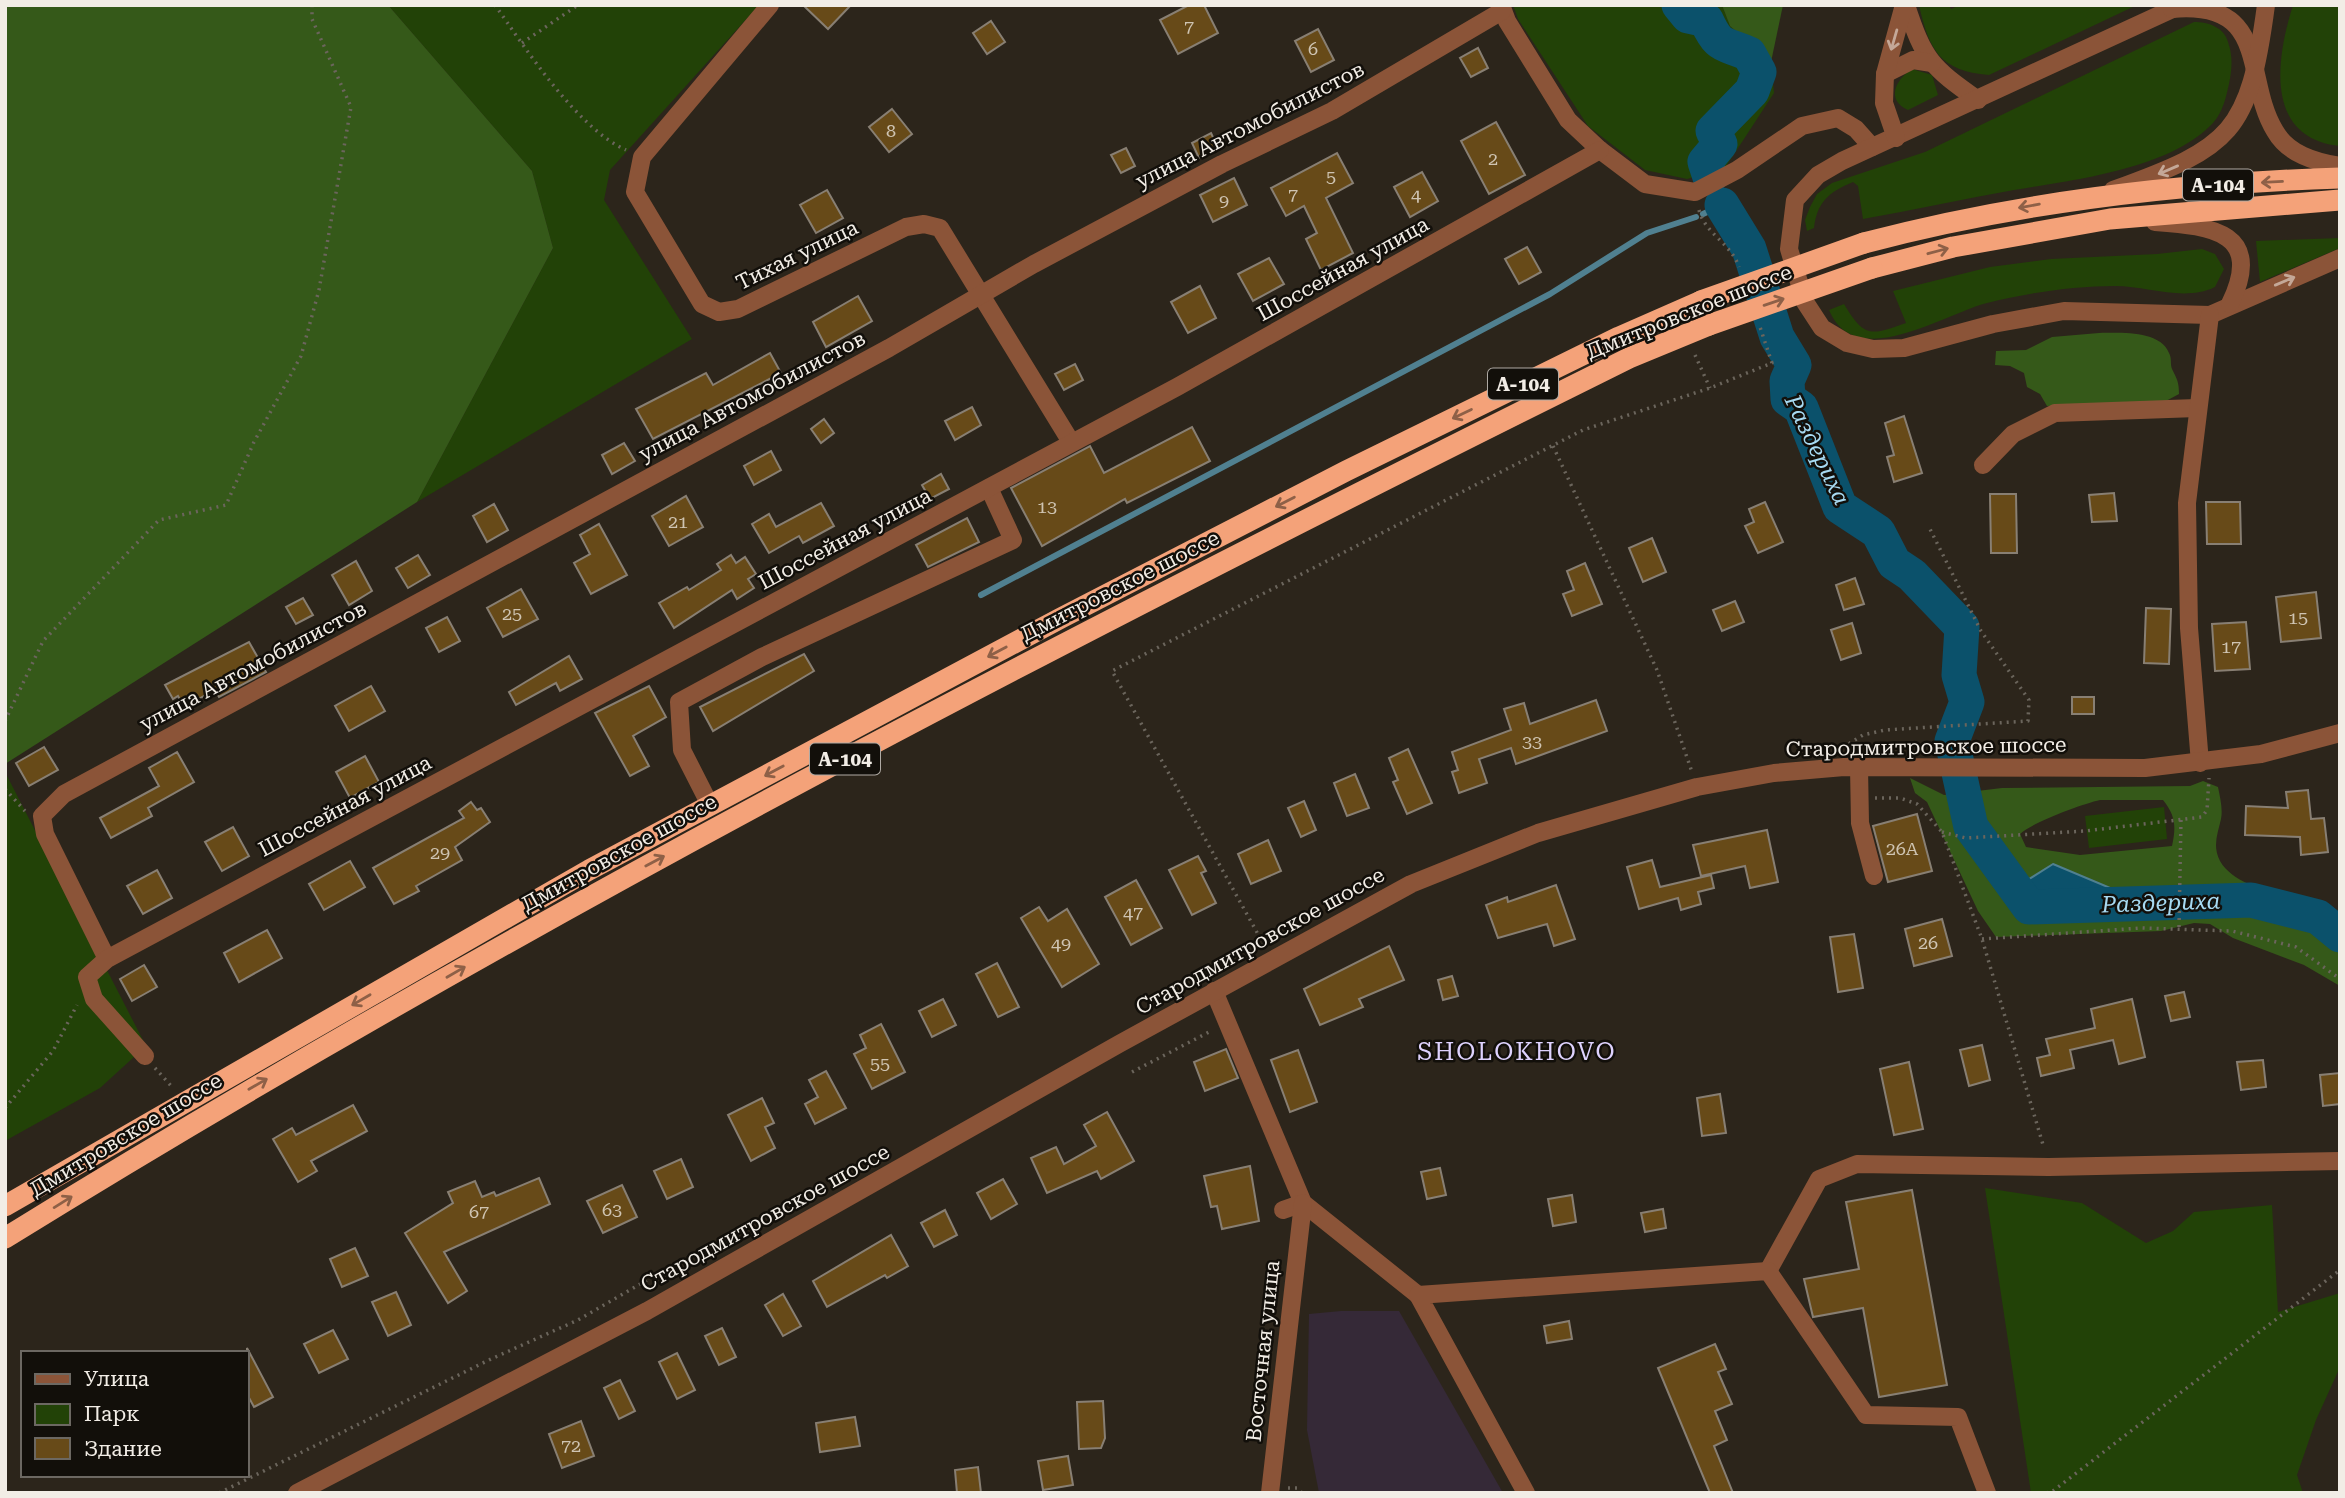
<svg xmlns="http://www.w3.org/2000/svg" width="2345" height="1498" font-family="'Roboto Serif',serif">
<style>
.industrial{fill:#352937}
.green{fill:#224207}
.forest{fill:#355919;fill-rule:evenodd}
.water{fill:#0b516b;stroke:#508090;stroke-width:2}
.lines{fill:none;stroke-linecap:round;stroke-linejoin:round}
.stream{stroke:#508090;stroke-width:6}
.river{stroke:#0b516b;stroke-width:35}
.building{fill:#674a18;stroke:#887f73;stroke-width:2}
.path{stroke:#6b655c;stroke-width:3.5;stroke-dasharray:2 5;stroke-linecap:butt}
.minor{stroke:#8b5438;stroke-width:18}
.highway{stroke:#f4a279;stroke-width:21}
.highway-bridge{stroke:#f4a279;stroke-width:21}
.oneway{stroke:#c4a898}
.oneway2{stroke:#8e6047}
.labels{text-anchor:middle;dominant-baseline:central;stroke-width:5;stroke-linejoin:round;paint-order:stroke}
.number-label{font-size:18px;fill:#cfc4b2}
.shield{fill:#120f0a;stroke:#afaaa4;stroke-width:2}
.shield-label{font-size:19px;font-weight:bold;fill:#f2ede6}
.street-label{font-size:21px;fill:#f2ede6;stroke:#120f0a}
.water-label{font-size:23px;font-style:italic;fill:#a7daf2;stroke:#120f0a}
.quarter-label{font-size:24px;letter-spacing:2px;fill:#ded2fe;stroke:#120f0a}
</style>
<rect width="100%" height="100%" fill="#2c251b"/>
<polygon class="industrial" points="1341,1311 1399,1311 1503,1493 1319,1493 1307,1430 1309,1314"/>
<g class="green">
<polygon points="388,5 759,5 610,170 604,200 692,339 417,502 553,248 532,171"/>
<polygon points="1513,5 1722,5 1730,26 1771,62 1774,93 1725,168 1687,179 1645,170 1588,126 1518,19"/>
<path d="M1919 5H1949L1951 9 1960 5H2137L1989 75C1940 71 1929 50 1919 5Z"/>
<path d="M2293 5H2340V146C2264 138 2276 59 2293 5Z"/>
<path d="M2194 22C2208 22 2224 27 2228 42 2233 56 2232 69 2229 84 2226 97 2223 112 2213 123 2170 169 2074 180 2014 190 1964 199 1913 210 1863 219L1858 186 1853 182C1829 192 1817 202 1814 228L1807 231 1805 220 1810 207 1817 194 1832 183 1925 152Z"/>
<path d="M1912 69 1932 75 1938 95 1908 110C1885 100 1896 79 1912 69Z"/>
<polygon points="2340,238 2340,248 2260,282 2256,241"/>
<path d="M2202 249 2215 254 2224 269 2215 287C2184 302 2148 286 2115 286 2073 286 2027 293 1987 303 1944 314 1855 373 1829 310L1844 304C1865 339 1871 335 1906 323L1893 291 1990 267 2051 259 2157 254Z"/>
<polygon points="5,772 146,1046 100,1088 5,1141"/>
<polygon points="2164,807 2167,839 2089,848 2085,816"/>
<polygon points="1985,1188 2082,1203 2146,1243 2173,1231 2194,1212 2272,1205 2278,1312 2340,1293 2340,1367 2316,1420 2297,1475 2303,1493 2031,1493"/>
</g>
<g class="forest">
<polygon points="5,5 388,5 532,171 553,248 417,502 5,764"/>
<polygon points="1722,5 1783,5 1771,62 1730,26"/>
<path d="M2099 333C2119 333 2160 330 2169 353 2172 358 2170 364 2172 369 2177 379 2179 382 2179 394L2166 401 2047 406 2040 394 2027 387 2024 373 2010 366 1995 365 1996 351 2026 350 2052 337Z"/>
<path d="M1910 778 1944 795 2002 788 2190 786 2203 781 2218 787C2220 797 2223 809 2221 819 2218 833 2212 846 2220 861 2240 896 2313 895 2340 920V986L2304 965 2233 938 2210 924 2194 923 2161 931 1996 937 1978 911 1927 802 1915 793ZM2100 800H2163C2176 816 2176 827 2172 846L2080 855 2026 847 2020 834C2031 823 2082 804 2100 800Z"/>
</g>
<polygon class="water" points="2053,864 2127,895 2137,913 2099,921 2034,916 2018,896 2026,881"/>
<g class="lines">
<g class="stream">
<polyline points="1703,214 1722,205"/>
<polyline points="981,595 1550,294 1647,233 1696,217"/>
</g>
<g class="river">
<path d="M1679 5 1688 16 1706 20C1720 50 1723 42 1749 54L1759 72 1752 91 1713 131 1720 144 1705 162 1710 177"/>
<polyline points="1722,205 1749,249 1777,337 1794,365 1787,381 1788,399 1801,408 1840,507 1878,532 1894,563 1912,575 1962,627 1959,675 1967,702 1952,741 1971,827 2029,907 2251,900 2318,917 2340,935"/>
</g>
</g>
<g class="building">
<polygon points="803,5 851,5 828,29"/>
<polygon points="1189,5 1204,5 1218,33 1178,54 1160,20"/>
<polygon points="991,21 1005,42 987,54 973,33"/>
<polygon points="1318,29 1334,60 1311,72 1295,41"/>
<polygon points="1478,48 1488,68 1471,77 1460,58"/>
<polygon points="892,109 912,134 889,152 869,127"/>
<polygon points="1496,122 1525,175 1489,194 1461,141"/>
<polygon points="1211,133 1218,148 1199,158 1192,143"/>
<polygon points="1126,148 1135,166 1121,173 1111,155"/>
<polygon points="1337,153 1353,183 1326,198 1353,253 1321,270 1306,239 1317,233 1304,206 1286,216 1271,188"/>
<polygon points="1422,172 1438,201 1410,217 1394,187"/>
<polygon points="1234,178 1247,205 1213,222 1200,195"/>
<polygon points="827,190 843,218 816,233 800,205"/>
<polygon points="1527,247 1541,272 1519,284 1505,259"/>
<polygon points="1269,258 1284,284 1253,301 1238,274"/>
<polygon points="1200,286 1216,318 1188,333 1171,302"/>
<polygon points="858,296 872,321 826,347 813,322"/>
<polygon points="770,353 781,373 653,439 636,409 706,373 713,385"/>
<polygon points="1075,364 1083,380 1064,390 1055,374"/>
<polygon points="972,407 981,425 955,440 945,421"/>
<polygon points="1904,416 1922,473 1894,482 1887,457 1894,455 1885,423"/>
<polygon points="824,419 834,433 821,443 811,429"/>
<polygon points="1192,427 1210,461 1127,503 1125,499 1042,546 1011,488 1090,446 1104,473"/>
<polygon points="624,443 635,461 612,474 602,455"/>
<polygon points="771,451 781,470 754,485 744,466"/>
<polygon points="941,474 949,489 930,499 922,485"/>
<polygon points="2114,493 2117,521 2092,522 2089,495"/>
<polygon points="1990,494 2016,494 2017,553 1991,553"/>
<polygon points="686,496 703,527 669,546 652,516"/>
<polygon points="1765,502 1783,542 1758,553 1745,526 1754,522 1749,509"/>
<polygon points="2206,502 2240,502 2241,544 2207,544"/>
<polygon points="821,503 834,526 803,543 799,536 769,553 752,524 769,514 776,527"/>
<polygon points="494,504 508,530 487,542 473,516"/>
<polygon points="967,518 979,542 928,567 916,545"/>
<polygon points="599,524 627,575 591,594 574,563 590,554 580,535"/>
<polygon points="1652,538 1666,572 1643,582 1629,548"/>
<polygon points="418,555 430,575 408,588 396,568"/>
<polygon points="731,555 736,563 745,557 756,574 748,579 754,588 737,599 732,590 674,628 659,603 687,587 689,590 721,570 717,564"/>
<polygon points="356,561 372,591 349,605 332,575"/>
<polygon points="1585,563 1602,604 1572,616 1563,594 1574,590 1567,571"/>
<polygon points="1855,578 1864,604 1844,610 1836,585"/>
<polygon points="521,589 538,619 503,637 487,608"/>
<polygon points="2316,592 2321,638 2281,642 2276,597"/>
<polygon points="303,598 313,615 296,624 286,607"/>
<polygon points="1735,601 1744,622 1722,631 1713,610"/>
<polygon points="2146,608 2171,609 2169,664 2144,663"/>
<polygon points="447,617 460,641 439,652 426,628"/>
<polygon points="2246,622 2250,669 2215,671 2212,624"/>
<polygon points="1852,623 1861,653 1841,660 1831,630"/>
<polygon points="249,642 266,672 219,697 215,690 184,707 178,696 173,699 165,685"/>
<polygon points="804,654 814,671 713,731 700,707"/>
<polygon points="569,656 582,679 560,691 556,683 516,705 509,692"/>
<polygon points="371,686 385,711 349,731 335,706"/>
<polygon points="649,686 666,717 633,736 649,766 630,776 595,713"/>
<rect x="2072" y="697" width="22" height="17"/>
<polygon points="1596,700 1607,731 1516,764 1511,748 1479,759 1487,783 1459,793 1452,772 1458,770 1452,752 1511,730 1504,709 1524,703 1530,724"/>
<polygon points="44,747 58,770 29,786 16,763"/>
<polygon points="1408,749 1432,803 1407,814 1393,782 1398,780 1389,758"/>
<polygon points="177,752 194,782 148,808 152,816 111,838 100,818 159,786 149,768"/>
<polygon points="365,756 379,782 350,798 336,772"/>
<polygon points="1355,774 1369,808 1347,816 1334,783"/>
<polygon points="2308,790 2311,819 2324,818 2328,852 2301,855 2300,837 2245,835 2246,806 2288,808 2286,792"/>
<polygon points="1304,801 1316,830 1301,837 1288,808"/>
<polygon points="471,802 477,810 481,808 490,822 455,847 462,860 416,886 419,891 394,904 373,868 464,818 459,811"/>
<polygon points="1917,814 1932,871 1888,882 1873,826"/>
<polygon points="233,827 249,856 222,871 205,842"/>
<polygon points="1767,830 1778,882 1750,888 1745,866 1701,876 1693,845"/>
<polygon points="1268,840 1281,871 1251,884 1238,854"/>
<polygon points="1198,856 1206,871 1201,873 1216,903 1192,915 1169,870"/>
<polygon points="1652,860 1660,887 1711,875 1714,888 1698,892 1701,904 1681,910 1678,898 1639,909 1627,867"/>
<polygon points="350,861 365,887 324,910 309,884"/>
<polygon points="157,870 172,898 143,914 127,886"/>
<polygon points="1136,880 1162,928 1131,945 1105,897"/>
<polygon points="1556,885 1575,939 1554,946 1547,924 1498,938 1486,905 1507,897 1508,902"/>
<polygon points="1039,907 1048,921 1067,909 1099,964 1062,987 1021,918"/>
<polygon points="1942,919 1952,956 1914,966 1905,929"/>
<polygon points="267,930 282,958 239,982 224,953"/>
<polygon points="1854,934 1863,988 1838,992 1830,937"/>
<polygon points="1389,946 1404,980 1359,999 1363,1007 1320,1025 1304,989"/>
<polygon points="997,963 1019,1007 998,1017 976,974"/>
<polygon points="144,965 157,987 132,1001 120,979"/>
<polygon points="1452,976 1458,996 1443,1000 1438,980"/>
<polygon points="2184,992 2190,1017 2171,1021 2165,996"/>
<polygon points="943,999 956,1025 932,1037 919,1011"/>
<polygon points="2132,999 2145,1057 2119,1064 2113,1040 2070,1050 2074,1068 2041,1076 2037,1058 2050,1055 2046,1039 2095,1028 2091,1009"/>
<polygon points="881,1024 905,1072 872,1089 854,1054 866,1048 860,1035"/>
<polygon points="1982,1045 1990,1080 1969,1086 1960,1050"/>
<polygon points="1226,1049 1238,1078 1205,1091 1194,1062"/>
<polygon points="1298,1050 1317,1102 1290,1112 1271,1060"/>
<polygon points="2263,1060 2266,1087 2241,1090 2237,1062"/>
<polygon points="1909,1062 1923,1129 1894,1135 1880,1069"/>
<polygon points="826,1071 846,1108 815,1124 805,1104 818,1097 809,1080"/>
<polygon points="2340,1073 2340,1104 2323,1106 2320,1075"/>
<polygon points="1720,1094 1726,1133 1702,1136 1697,1098"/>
<polygon points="762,1098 774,1123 765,1127 775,1148 751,1161 728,1115"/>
<polygon points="353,1105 367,1131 311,1161 317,1171 298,1182 273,1139 292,1128 296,1135"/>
<polygon points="1107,1112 1134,1161 1101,1179 1097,1171 1047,1193 1031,1158 1056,1147 1064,1164 1096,1146 1084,1125"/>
<polygon points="681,1159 693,1187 667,1199 654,1171"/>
<polygon points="1250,1166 1259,1221 1222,1229 1217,1206 1211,1207 1204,1176"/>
<polygon points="1440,1168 1446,1195 1427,1199 1421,1172"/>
<polygon points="539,1178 550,1204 444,1252 467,1291 448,1303 405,1233 453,1203 448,1192 475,1181 482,1197 494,1192 496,1196"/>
<polygon points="1003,1179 1017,1204 991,1219 977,1193"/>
<polygon points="622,1185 637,1217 603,1233 587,1201"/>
<polygon points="1912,1190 1947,1385 1879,1397 1863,1308 1813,1317 1804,1279 1859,1269 1846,1202"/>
<polygon points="1572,1195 1576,1222 1553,1226 1548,1199"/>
<polygon points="1663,1209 1666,1228 1645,1232 1641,1213"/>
<polygon points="945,1210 957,1235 934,1247 921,1223"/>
<polygon points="891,1235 908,1266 887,1278 885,1275 827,1307 813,1281"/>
<polygon points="355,1248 368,1276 342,1287 330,1259"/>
<polygon points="396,1292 411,1325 388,1336 372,1302"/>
<polygon points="783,1294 801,1326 783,1336 765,1305"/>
<polygon points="1569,1321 1572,1339 1547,1343 1544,1326"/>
<polygon points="722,1328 736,1357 719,1365 705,1336"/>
<polygon points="333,1330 348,1359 319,1373 304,1344"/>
<polygon points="1715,1344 1726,1369 1718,1372 1732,1404 1715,1411 1727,1440 1714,1446 1733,1493 1710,1493 1658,1368"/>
<polygon points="247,1348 273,1397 254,1407 247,1394"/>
<polygon points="677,1353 695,1390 677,1399 659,1362"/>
<polygon points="620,1380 635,1411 619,1419 604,1388"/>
<polygon points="1103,1401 1105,1438 1101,1448 1079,1449 1077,1402"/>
<polygon points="855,1417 860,1446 820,1452 816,1423"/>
<polygon points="581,1421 594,1456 562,1468 549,1434"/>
<polygon points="1068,1456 1073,1485 1043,1490 1038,1461"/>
<polygon points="978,1467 981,1493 957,1493 955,1470"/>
</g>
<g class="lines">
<g class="path">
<path d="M495 5C526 49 577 128 626 150"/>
<polyline points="522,43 578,5"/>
<path d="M1699 210C1705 234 1731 243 1739 267"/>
<polyline points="1695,355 1710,388"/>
<polyline points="1553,446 1657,670 1692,772"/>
<polyline points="5,721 43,641 159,520 226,505 254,442 301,356 319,290 351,107 312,19 312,5"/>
<polyline points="1848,751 1850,743 1863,735 1885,730 2028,721 2029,700 1981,631 1929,527"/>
<polyline points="5,789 25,811"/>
<polyline points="1875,798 1900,798 1917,804 1942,832 1982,939 2044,1148"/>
<polyline points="1942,832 1966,838 2085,831 2202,817 2207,810 2209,778"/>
<polyline points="2179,927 2181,819"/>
<polyline points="1982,939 2141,928 2232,931 2296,947 2340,979"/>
<polyline points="1264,945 1112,671 1583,430 1710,388 1772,363 1760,327"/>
<polyline points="155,1068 173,1088"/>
<polyline points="1132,1072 1211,1031"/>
<polyline points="5,1108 53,1051 77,1005"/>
<polyline points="1288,1488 1297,1488 1302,1493"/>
<polyline points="219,1493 491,1359 578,1320 685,1258 771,1217"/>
<polyline points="2046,1493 2053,1491 2340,1270"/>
</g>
<g class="minor">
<polyline points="770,5 642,157 635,192 702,304 719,312 738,309 906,227 924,224 940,228 1071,442"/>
<polyline points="1501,5 1507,21 1568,120 1600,150 1645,184 1695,192 1737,170 1802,126 1838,118 1856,129 1872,147"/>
<path d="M1906 5C1924 60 1931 67 1978 100"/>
<polyline points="2181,5 1842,161 1818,175 1795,200 1789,249 1805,302 1822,328 1847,343 1873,349 1904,348 1993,324 2064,311 2210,315 2340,258"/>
<path d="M2172 9C2271 0 2243 79 2275 131 2288 154 2315 162 2340 166"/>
<polyline points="1885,74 1913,60 1932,63"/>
<polyline points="1896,138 1884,103 1885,74 1904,5"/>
<path d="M2113 190C2232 147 2249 133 2266 5"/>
<path d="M2155 222C2214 226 2264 233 2230 304"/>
<polyline points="1983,465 2013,434 2055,413 2197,408"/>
<polyline points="2200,763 2189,628 2187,503 2210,315"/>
<polyline points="1859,767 1860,823 1874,876"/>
<polyline points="710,805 682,750 679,702 762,657 1013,540 989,488"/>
<polyline points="107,959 45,834 42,816 64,794 889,348 1034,264 1222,164 1332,111 1502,11"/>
<polyline points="1214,991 1303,1203 1418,1295"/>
<polyline points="145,1056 94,999 87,977 107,959 1177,387 1600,150"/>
<polyline points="1283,1210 1303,1203"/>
<polyline points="1768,1271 1819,1179 1857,1164 2049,1167 2340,1161"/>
<polyline points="297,1493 647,1311 1119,1044 1411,884 1538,833 1697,787 1774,773 1844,767 2145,768 2261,754 2340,733"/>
<polyline points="1270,1493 1303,1203"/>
<polyline points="1526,1493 1418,1295 1768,1271 1866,1415 1958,1417 1987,1493"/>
</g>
<g class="highway">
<path d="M1864 243C2019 202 2179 183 2340 178"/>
<polyline points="1872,268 1953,247 2110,219 2340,200"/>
<polyline points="5,1206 589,870 1061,618 1346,471 1619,337 1701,301"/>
<path d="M5 1238C529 914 1077 632 1629 358L1709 325"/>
</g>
<g class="highway-bridge">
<polyline points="1701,301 1864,243"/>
<polyline points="1709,325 1872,268"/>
</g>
</g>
<defs><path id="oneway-shaft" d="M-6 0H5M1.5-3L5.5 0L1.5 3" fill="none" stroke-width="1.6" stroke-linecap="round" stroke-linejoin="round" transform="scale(1.75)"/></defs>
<g class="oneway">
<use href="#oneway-shaft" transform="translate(1894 40) rotate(106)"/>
<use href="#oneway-shaft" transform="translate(2168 170) rotate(157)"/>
<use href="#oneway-shaft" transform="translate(2285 281) rotate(-23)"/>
</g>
<g class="oneway2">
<use href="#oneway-shaft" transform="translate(2272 182) rotate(177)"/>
<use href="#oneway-shaft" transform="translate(2029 206) rotate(170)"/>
<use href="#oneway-shaft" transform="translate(1938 251) rotate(-15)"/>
<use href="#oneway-shaft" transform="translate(1774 302) rotate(-19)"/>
<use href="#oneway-shaft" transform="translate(1462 414) rotate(154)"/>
<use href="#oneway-shaft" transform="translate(1285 502) rotate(153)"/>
<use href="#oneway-shaft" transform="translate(997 652) rotate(152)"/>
<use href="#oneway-shaft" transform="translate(774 771) rotate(152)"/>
<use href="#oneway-shaft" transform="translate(655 861) rotate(-28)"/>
<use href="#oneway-shaft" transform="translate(456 972) rotate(-30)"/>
<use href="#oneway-shaft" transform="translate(361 1000) rotate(150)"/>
<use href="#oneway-shaft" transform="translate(258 1084) rotate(-30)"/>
<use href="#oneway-shaft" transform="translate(63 1202) rotate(-32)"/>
</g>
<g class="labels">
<g class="number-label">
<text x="1189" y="26">7</text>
<text x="1313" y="48">6</text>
<text x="891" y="130">8</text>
<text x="1493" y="158">2</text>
<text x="1331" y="176">5</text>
<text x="1293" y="194">7</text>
<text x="1416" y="194">4</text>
<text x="1224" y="200">9</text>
<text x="1047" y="506">13</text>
<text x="678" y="521">21</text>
<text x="512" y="613">25</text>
<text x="2298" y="617">15</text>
<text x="2231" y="646">17</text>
<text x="1532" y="741">33</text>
<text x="1902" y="848">26А</text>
<text x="440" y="852">29</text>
<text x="1133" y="912">47</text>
<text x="1928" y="942">26</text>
<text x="1061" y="943">49</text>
<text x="880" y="1063">55</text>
<text x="612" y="1209">63</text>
<text x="479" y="1211">67</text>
<text x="571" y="1445">72</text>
</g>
<g class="shield">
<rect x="2183" y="169.5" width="70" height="31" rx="5"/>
<rect x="1488" y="368.5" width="70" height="31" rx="5"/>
<rect x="810" y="743.5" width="70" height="31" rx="5"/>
</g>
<g class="shield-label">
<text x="2218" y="185">А-104</text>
<text x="1523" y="384">А-104</text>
<text x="845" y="759">А-104</text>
</g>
<g class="street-label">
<text transform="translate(1250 125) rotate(-27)">улица Автомобилистов</text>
<text transform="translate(797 255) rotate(-26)">Тихая улица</text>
<text transform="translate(1343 269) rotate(-29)">Шоссейная улица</text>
<text transform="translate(1689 312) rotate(-22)">Дмитровское шоссе</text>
<text transform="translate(752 396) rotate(-28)">улица Автомобилистов</text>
<text transform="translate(845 539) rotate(-28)">Шоссейная улица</text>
<text transform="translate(1120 586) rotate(-27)">Дмитровское шоссе</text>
<text transform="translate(253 666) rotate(-28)">улица Автомобилистов</text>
<text transform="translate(1926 747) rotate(-1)">Стародмитровское шоссе</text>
<text transform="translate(345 806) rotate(-28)">Шоссейная улица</text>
<text transform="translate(619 853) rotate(-29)">Дмитровское шоссе</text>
<text transform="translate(1260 941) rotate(-29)">Стародмитровское шоссе</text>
<text transform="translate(126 1135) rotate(-31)">Дмитровское шоссе</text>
<text transform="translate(765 1218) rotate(-29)">Стародмитровское шоссе</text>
<text transform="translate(1263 1351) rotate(-84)">Восточная улица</text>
</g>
<g class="water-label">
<text transform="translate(1817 450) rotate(64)">Раздериха</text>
<text transform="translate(2161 903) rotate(-2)">Раздериха</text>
</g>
<g class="quarter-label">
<text x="1517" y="1052">SHOLOKHOVO</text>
</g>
</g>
<rect width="2345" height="1498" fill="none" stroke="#f2ede6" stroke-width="14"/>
<rect x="21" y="1351" width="228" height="126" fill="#120f0a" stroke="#6c6862" stroke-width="2"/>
<rect x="35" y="1374" width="35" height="10" fill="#8b5438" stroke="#6c6862" stroke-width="2"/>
<text x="84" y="1386" font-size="21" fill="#f2ede6">Улица</text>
<rect x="35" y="1404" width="35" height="21" fill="#224207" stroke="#6c6862" stroke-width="2"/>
<text x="84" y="1421" font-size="21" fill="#f2ede6">Парк</text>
<rect x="35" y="1438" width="35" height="21" fill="#674a18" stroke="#6c6862" stroke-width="2"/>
<text x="84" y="1456" font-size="21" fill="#f2ede6">Здание</text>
</svg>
